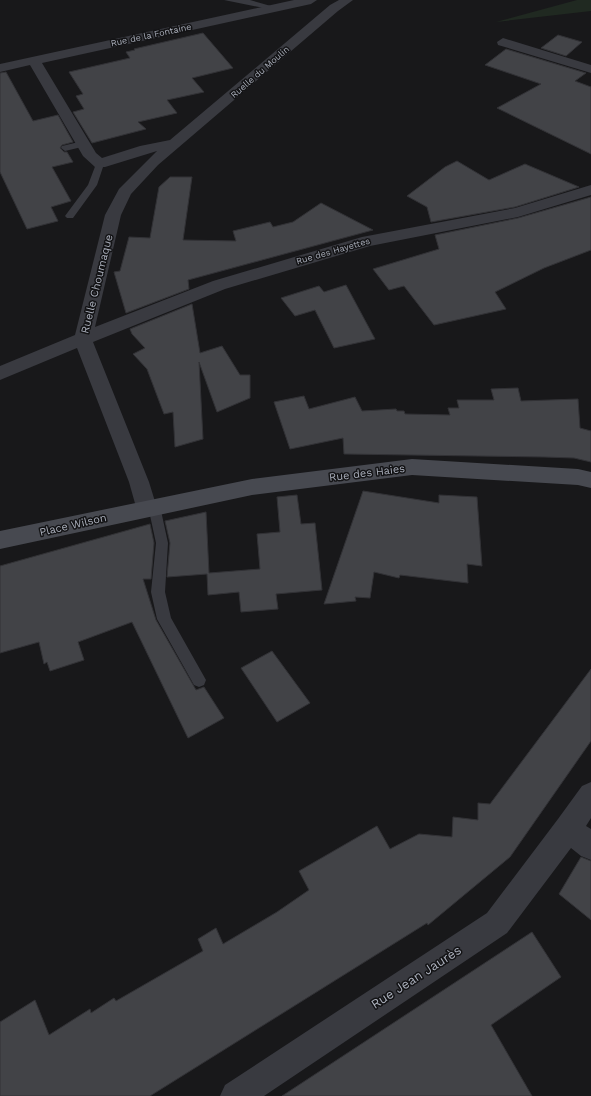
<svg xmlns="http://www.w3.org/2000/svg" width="591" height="1096" font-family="'Work Sans',sans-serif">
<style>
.green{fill:#202921}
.building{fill:#424347;stroke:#323236}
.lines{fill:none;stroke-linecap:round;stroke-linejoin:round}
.lane{fill:#393a40;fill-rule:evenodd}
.street{fill:#393a40;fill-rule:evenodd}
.secondary{fill:#474950;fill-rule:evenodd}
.labels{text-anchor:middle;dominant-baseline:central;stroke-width:3;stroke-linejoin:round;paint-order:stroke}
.far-street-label{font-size:9px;fill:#aaafbb;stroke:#131315}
.street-label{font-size:11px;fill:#aaafbb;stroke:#131315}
.near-street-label{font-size:13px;fill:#aaafbb;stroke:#131315}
</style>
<rect width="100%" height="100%" fill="#18181a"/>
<polygon class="green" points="577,0 591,0 591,11 496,22"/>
<g class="building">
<polygon points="203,33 233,68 192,78 204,92 167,100 177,113 138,122 146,129 92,143 73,112 84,109 76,96 83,94 69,72 130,58 126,52 135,50 134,49"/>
<polygon points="558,35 582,42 566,56 541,48"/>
<polygon points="506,49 586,73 575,81 591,87 591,154 497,108 541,84 485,65"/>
<polygon points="6,72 33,121 58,115 73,142 62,145 60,148 64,152 67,152 73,162 52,167 71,201 51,207 58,221 27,229 0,172 0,73"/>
<polygon points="457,161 489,180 525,164 579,187 515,207 431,222 427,207 407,196 445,167"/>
<polygon points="170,177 192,177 183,240 236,241 233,231 270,222 273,227 293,222 321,203 373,230 188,280 189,289 126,313 114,272 120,271 129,237 150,238 159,187"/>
<polygon points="591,197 591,250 544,268 495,292 506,309 434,325 404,286 389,290 373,269 439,249 435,235 518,218"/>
<polygon points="346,285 375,339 334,348 315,310 295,316 281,298 319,286 324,292"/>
<polygon points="192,304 200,353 222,346 240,375 250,375 250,398 217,412 199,362 203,439 175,447 173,412 164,414 147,369 133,354 145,348 132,334 130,329"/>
<polygon points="518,388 521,401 578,399 580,428 591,431 591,462 574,458 544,457 344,454 343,438 290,449 274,402 304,396 309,409 355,397 362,411 396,409 397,411 404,411 405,414 450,415 448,408 459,408 457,400 494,400 491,389"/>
<polygon points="363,491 439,503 439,495 477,497 482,566 467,564 468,583 400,575 399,578 374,572 370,598 355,597 356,601 324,604"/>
<polygon points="297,495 301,524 315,523 322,590 276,594 278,609 241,612 239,592 208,595 207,574 167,577 170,543 165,521 206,512 209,573 260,569 257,534 280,532 277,497"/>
<polygon points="150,524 154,543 151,579 143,579 156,620 196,690 204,687 224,718 188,738 132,622 78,642 84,660 50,671 47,662 44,664 39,642 0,653 0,566"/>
<polygon points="272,651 310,703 277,722 241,668"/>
<polygon points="591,669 591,741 510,857 428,925 427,923 150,1096 0,1096 0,1022 35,1000 49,1035 90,1009 91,1013 114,998 116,1001 203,951 198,939 216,928 223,944 277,912 309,890 299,871 377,826 390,849 419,834 452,837 453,817 478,820 478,803 490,804"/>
<polygon points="581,857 591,861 591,920 559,894"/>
<polygon points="532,932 561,977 491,1025 532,1096 282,1096"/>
</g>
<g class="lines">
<g class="lane">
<polygon points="224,0 250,0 278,8 274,10"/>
<polygon points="83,141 86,142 86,146 65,151 61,148 62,146"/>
<polygon points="100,161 104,164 97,185 73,218 67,218 65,216 88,185 96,164"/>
<polygon points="154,501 158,502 160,506 168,543 165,592 171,618 206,680 204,685 199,687 194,685 157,619 151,592 156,543 148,506 150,502"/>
</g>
<g class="street">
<polygon points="294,0 317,0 311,4 42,63 96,153 102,158 140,146 170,140 330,5 339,0 353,0 338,11 158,165 131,194 121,215 95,327 213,281 362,237 515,208 591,185 591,195 518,217 370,246 225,289 93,342 149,482 157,508 154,514 146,517 138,514 129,482 77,348 0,380 0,366 75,335 105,215 119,189 157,151 105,167 95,167 83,156 30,65 0,72 0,64"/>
<polygon points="503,38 591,65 591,73 498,45 497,42"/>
<polygon points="591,782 591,818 586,826 591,829 591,860 581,856 571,848 507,933 264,1096 220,1096 225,1085 487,913 558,819 582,786"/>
</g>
<polygon class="secondary" points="412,459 578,469 591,472 591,488 578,485 412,475 252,495 0,549 0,531 252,479"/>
</g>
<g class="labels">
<g class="far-street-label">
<text transform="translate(151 35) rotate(-12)">Rue de la Fontaine</text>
<text transform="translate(260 72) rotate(-41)">Ruelle du Moulin</text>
<text transform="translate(333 251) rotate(-16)">Rue des Hayettes</text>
</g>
<g class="street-label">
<text transform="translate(97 284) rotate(-76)">Ruelle Choumaque</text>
<text transform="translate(367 473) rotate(-7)">Rue des Haies</text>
<text transform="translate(73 525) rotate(-13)">Place Wilson</text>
</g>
<g class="near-street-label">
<text transform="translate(416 977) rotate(-33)">Rue Jean Jaurès</text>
</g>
</g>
</svg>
